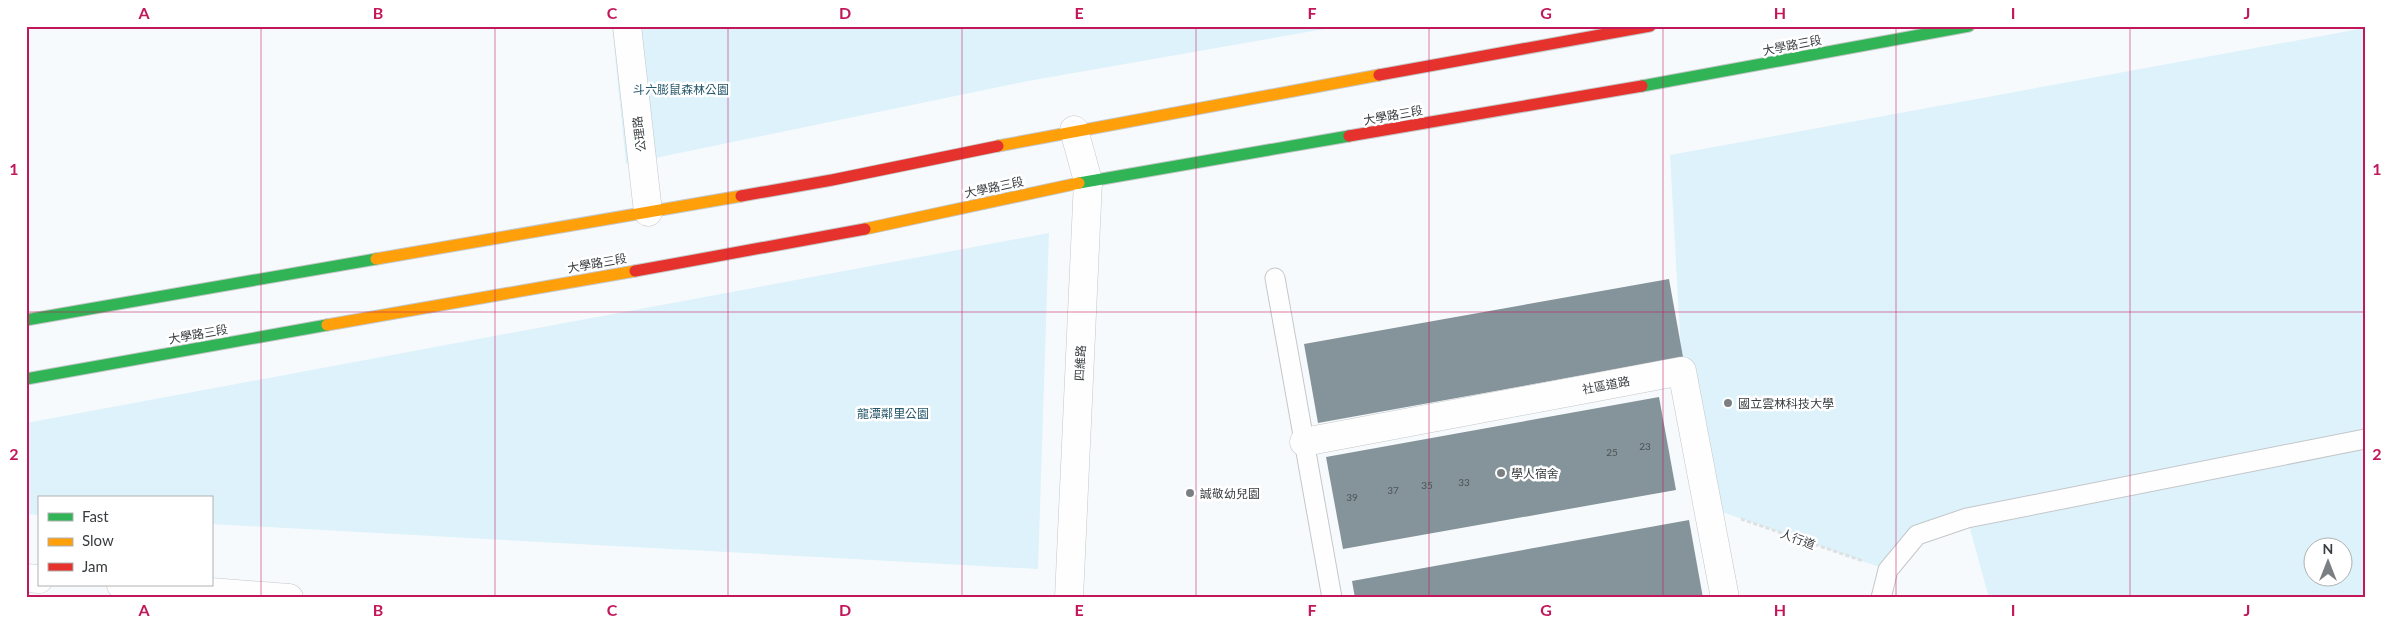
<svg xmlns="http://www.w3.org/2000/svg" width="2391" height="624" font-family="Lato,'Noto Sans TC',sans-serif">
<style>
.green{fill:#ddf2fb;fill-rule:evenodd}
.building{fill:#85949a}
.lines{fill:none;stroke-linecap:round;stroke-linejoin:round}
.lane-casing{stroke:#c4c7c9;stroke-width:21}
.street-casing{stroke:#c4c7c9;stroke-width:29}
.fast-casing{stroke:#c4c7c9;stroke-width:13}
.slow-casing{stroke:#c4c7c9;stroke-width:13}
.jam-casing{stroke:#c4c7c9;stroke-width:13}
.path{stroke:#dfe0e1;stroke-width:3;stroke-dasharray:4 2.5;stroke-linecap:butt}
.lane{stroke:#fefeff;stroke-width:19}
.street{stroke:#fefeff;stroke-width:28}
.fast{stroke:#30b455;stroke-width:11}
.slow{stroke:#ff9f0a;stroke-width:11}
.jam{stroke:#e5322d;stroke-width:11}
.grid{fill:none;stroke:#c2185b;stroke-width:1;stroke-opacity:0.55}
.poi-dot{fill:#7c7f81;stroke:#fff;stroke-width:2}
.labels{text-anchor:middle;dominant-baseline:central;stroke-width:5;stroke-linejoin:round;paint-order:stroke}
.number-label{font-size:10px;fill:#4c5356}
.street-label{font-size:12px;fill:#393d3f;stroke:#fff}
.park-label{font-size:12px;fill:#26576b;stroke:#fff}
.poi-label{font-size:12px;fill:#393d3f;stroke:#fff;text-anchor:start}
.neatline{fill:none;stroke:#c2185b;stroke-width:2}
.grid-label{font-size:16px;text-anchor:middle;font-weight:bold;fill:#c2185b}
</style>
<rect width="100%" height="100%" fill="#f7fafc"/>
<g class="green">
<polygon points="612,26 1342,26 1028,81 626,164"/>
<path d="M2365 28V598H1989L1967 518 1917 535 1888 570 1708 507 1682 371 1670 155ZM2314 546H2344V576H2314Z"/>
<polygon points="1049,233 1038,569 211,524 211,498 39,498 39,515 26,514 26,423"/>
</g>
<g class="building">
<polygon points="1669,279 1683,357 1318,423 1304,344"/>
<polygon points="1659,397 1676,490 1343,549 1326,457"/>
<polygon points="1689,520 1703,598 1355,598 1352,581"/>
</g>
<g class="lines">
<defs>
<g id="lane">
<polyline points="1275,278 1332,598"/>
<polyline points="1881,598 1888,570 1917,535 1967,518 2365,439"/>
</g>
<g id="street">
<polyline points="627,26 648,212"/>
<polyline points="1304,442 1682,371 1725,598"/>
<polyline points="26,578 39,579"/>
<polyline points="121,585 289,598"/>
<polyline points="1069,598 1088,181 1074,130"/>
</g>
<g id="fast">
<polyline points="1642,86 1969,26"/>
<polyline points="1079,183 1349,136"/>
<polyline points="26,320 376,259"/>
<polyline points="26,379 327,325"/>
</g>
<g id="slow">
<polyline points="998,146 1379,75"/>
<polyline points="865,229 1079,183"/>
<polyline points="376,259 741,196"/>
<polyline points="327,325 635,271"/>
</g>
<g id="jam">
<polyline points="1379,75 1650,26"/>
<polyline points="1349,136 1642,86"/>
<polyline points="741,196 832,180 998,146"/>
<polyline points="635,271 865,229"/>
</g>
</defs>
<use href="#lane" class="lane-casing"/>
<use href="#street" class="street-casing"/>
<use href="#fast" class="fast-casing"/>
<use href="#slow" class="slow-casing"/>
<use href="#jam" class="jam-casing"/>
<polyline class="path" points="1741,519 1863,561"/>
<use href="#lane" class="lane"/>
<use href="#street" class="street"/>
<use href="#fast" class="fast"/>
<use href="#slow" class="slow"/>
<use href="#jam" class="jam"/>
</g>
<path class="grid" d="M261 26V598M495 26V598M728 26V598M962 26V598M1196 26V598M1429 26V598M1663 26V598M1896 26V598M2130 26V598M26 312H2365"/>
<g class="poi-dot">
<circle cx="1728" cy="403" r="5"/>
<circle cx="1501" cy="473" r="5"/>
<circle cx="1190" cy="493" r="5"/>
</g>
<g class="labels">
<g class="number-label">
<text x="1645" y="446">23</text>
<text x="1612" y="452">25</text>
<text x="1464" y="482">33</text>
<text x="1427" y="485">35</text>
<text x="1393" y="490">37</text>
<text x="1352" y="497">39</text>
</g>
<g class="street-label">
<text transform="translate(1792 45) rotate(-11)">大學路三段</text>
<text transform="translate(1393 115) rotate(-10)">大學路三段</text>
<text transform="translate(639 134) rotate(-97)">公理路</text>
<text transform="translate(994 187) rotate(-12)">大學路三段</text>
<text transform="translate(597 263) rotate(-10)">大學路三段</text>
<text transform="translate(198 334) rotate(-10)">大學路三段</text>
<text transform="translate(1080 363) rotate(-87)">四維路</text>
<text transform="translate(1606 385) rotate(-11)">社區道路</text>
<text transform="translate(1798 539) rotate(20)">人行道</text>
</g>
<g class="park-label">
<text x="681" y="89">斗六膨鼠森林公園</text>
<text x="893" y="413">龍潭鄰里公園</text>
</g>
<g class="poi-label">
<text x="1738" y="403">國立雲林科技大學</text>
<text x="1511" y="473">學人宿舍</text>
<text x="1200" y="493">誠敬幼兒園</text>
</g>
</g>
<rect width="2391" height="624" fill="none" stroke="#ffffff" stroke-width="55"/>
<rect x="38" y="496" width="175" height="90" fill="#ffffff" stroke="#b0b1b2"/>
<rect x="48" y="513" width="25" height="8" fill="#30b455" stroke="#b0b1b2"/>
<text x="82" y="522" font-size="15" fill="#393d3f">Fast</text>
<rect x="48" y="538" width="25" height="8" fill="#ff9f0a" stroke="#b0b1b2"/>
<text x="82" y="546" font-size="15" fill="#393d3f">Slow</text>
<rect x="48" y="563" width="25" height="8" fill="#e5322d" stroke="#b0b1b2"/>
<text x="82" y="572" font-size="15" fill="#393d3f">Jam</text>
<g transform="translate(2328 562)"><circle r="24" fill="#ffffff" stroke="#b0b1b2"/>
<path d="M0-4L9 19L0 12L-9 19Z" fill="#7c7f81"/>
<text y="-8" font-size="14" font-weight="bold" text-anchor="middle" fill="#393d3f">N</text>
</g>
<rect x="28" y="28" width="2336" height="568" class="neatline"/>
<g class="grid-label">
<text x="144" y="19">A</text>
<text x="378" y="19">B</text>
<text x="612" y="19">C</text>
<text x="845" y="19">D</text>
<text x="1079" y="19">E</text>
<text x="1312" y="19">F</text>
<text x="1546" y="19">G</text>
<text x="1780" y="19">H</text>
<text x="2013" y="19">I</text>
<text x="2247" y="19">J</text>
<text x="14" y="175">1</text>
<text x="2377" y="175">1</text>
<text x="14" y="460">2</text>
<text x="2377" y="460">2</text>
<text x="144" y="616">A</text>
<text x="378" y="616">B</text>
<text x="612" y="616">C</text>
<text x="845" y="616">D</text>
<text x="1079" y="616">E</text>
<text x="1312" y="616">F</text>
<text x="1546" y="616">G</text>
<text x="1780" y="616">H</text>
<text x="2013" y="616">I</text>
<text x="2247" y="616">J</text>
</g>
</svg>
